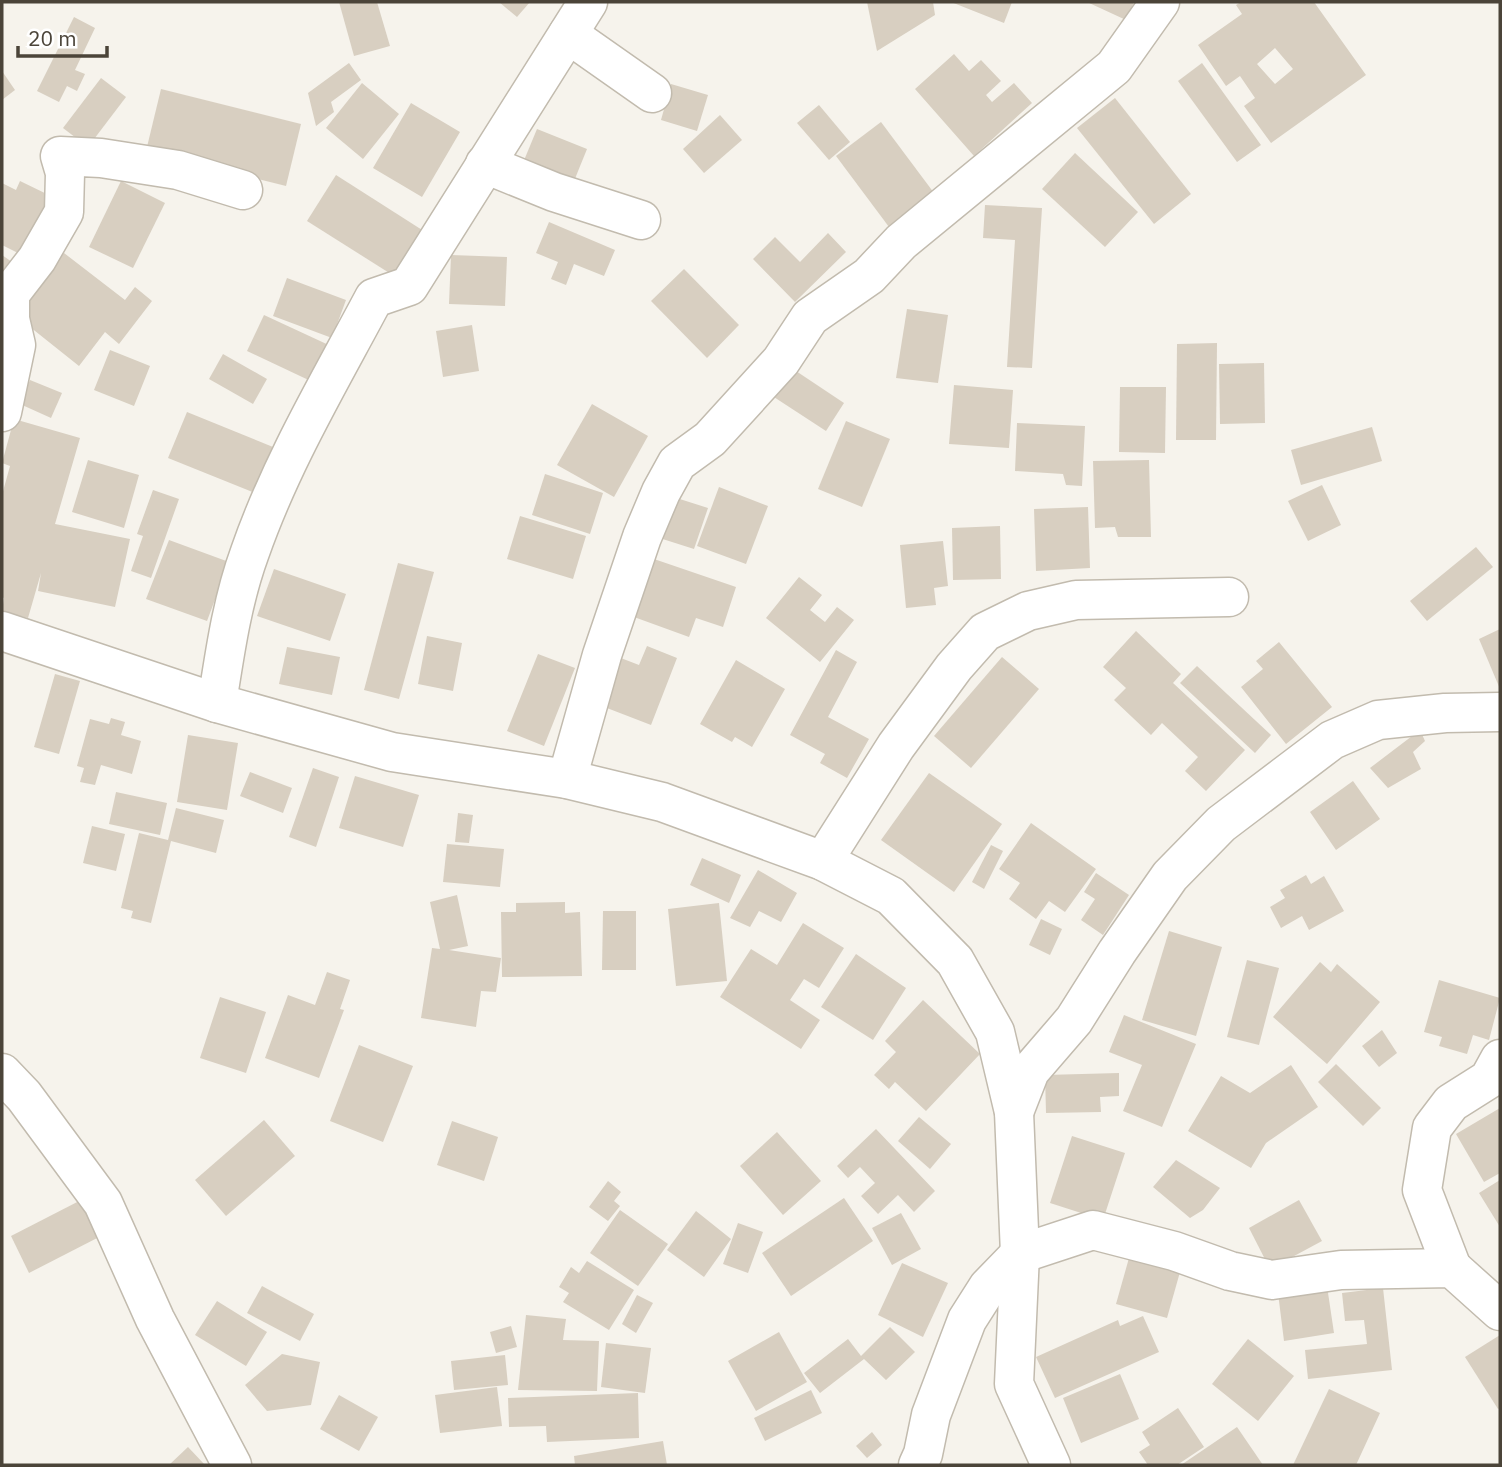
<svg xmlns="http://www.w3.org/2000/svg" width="1502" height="1467" font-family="'IBM Plex Sans',sans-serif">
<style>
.building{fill:#d8cfc1;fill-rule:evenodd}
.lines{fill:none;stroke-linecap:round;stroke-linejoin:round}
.minor-casing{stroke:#c2bbae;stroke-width:41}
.minor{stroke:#fff;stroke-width:38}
</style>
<rect width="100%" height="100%" fill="#f6f3ec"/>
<g class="building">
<polygon points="339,2 377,2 390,46 354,56"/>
<polygon points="499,2 530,2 517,17"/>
<polygon points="867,2 933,2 935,15 877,51"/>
<polygon points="951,2 1012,2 1004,23"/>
<polygon points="1087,2 1134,2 1126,20"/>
<path d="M1241 2H1314L1366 75 1271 143 1244 106 1255 98 1240 76 1226 86 1198 45 1242 14 1236 5ZM1275 48 1293 69 1275 84 1257 64Z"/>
<polygon points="74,17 95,28 75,70 85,74 77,91 67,86 59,102 37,91"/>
<polygon points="954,54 969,71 981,60 1001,81 986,95 992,102 1014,83 1032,103 974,156 915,89"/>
<polygon points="349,63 361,80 331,102 334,112 316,126 308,93"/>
<polygon points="1202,63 1261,145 1237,162 1178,81"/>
<polygon points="2,71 15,90 2,100"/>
<polygon points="101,78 126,97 88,147 63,128"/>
<polygon points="362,83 399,114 363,159 326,128"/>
<polygon points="671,84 708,95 697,131 661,120"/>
<polygon points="161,89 301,124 286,186 146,151"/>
<polygon points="1115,98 1191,194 1154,224 1077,128"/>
<polygon points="411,103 460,132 422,197 373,168"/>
<polygon points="819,105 850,142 829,160 797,123"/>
<polygon points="720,115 742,140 704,173 683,149"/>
<polygon points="881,122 937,197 892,231 836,156"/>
<polygon points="537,129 587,149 570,191 520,170"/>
<polygon points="1075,153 1138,212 1105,247 1042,189"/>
<polygon points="336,175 430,235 402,281 307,221"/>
<polygon points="20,181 55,198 26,257 2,245 2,183 16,190"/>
<polygon points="121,181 165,203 133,268 89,247"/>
<polygon points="985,205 1042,208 1032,368 1007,367 1015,240 983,238"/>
<polygon points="549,222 615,250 604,276 574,264 566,285 551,279 558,262 536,253"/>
<polygon points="828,233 846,252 795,302 753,259 775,237 800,262"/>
<polygon points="64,253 125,300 135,287 152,301 119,344 105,332 79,366 15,315"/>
<polygon points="2,255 22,269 2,298"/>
<polygon points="451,255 507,257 505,306 449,304"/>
<polygon points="684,269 739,325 707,358 651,301"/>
<polygon points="287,278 346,300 332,338 273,316"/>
<polygon points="907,309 948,315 938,383 896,378"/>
<polygon points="264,315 333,347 317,384 247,351"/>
<polygon points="472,325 479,371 443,377 436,331"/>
<polygon points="1217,343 1216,440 1176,440 1177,344"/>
<polygon points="110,350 150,366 134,406 94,390"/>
<polygon points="223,354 267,379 253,404 209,379"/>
<polygon points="781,361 844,403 826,431 757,386"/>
<polygon points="1264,363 1265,423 1220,424 1219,364"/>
<polygon points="30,380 62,393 51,418 20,404"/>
<polygon points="954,385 1013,390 1009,448 949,444"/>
<polygon points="1120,387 1166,387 1165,453 1119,452"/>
<polygon points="592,404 648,436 614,497 557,465"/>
<polygon points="187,412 273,447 255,493 168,458"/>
<polygon points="14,419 80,438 55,524 130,539 115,607 38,591 41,573 28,618 2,611 4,598 2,597 2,495 10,466 2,463"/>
<polygon points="846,421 890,439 862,507 818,489"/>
<polygon points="1017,423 1085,426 1082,486 1066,485 1063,474 1015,471"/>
<polygon points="1372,427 1382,461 1301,485 1291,450"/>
<polygon points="88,460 139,475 124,528 72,512"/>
<polygon points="1149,460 1151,537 1118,537 1115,527 1095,528 1093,461"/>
<polygon points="545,474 603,493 590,534 532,515"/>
<polygon points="1322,485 1341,525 1308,541 1288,501"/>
<polygon points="719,487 768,506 746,564 697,546"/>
<polygon points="153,490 179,499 151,578 131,571 143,536 137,534"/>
<polygon points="664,494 708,508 694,549 650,535"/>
<polygon points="1088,507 1090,568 1036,571 1034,509"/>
<polygon points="520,516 586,536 573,579 507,559"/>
<polygon points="1000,526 1001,579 953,580 952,528"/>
<polygon points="169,540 229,562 207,621 146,599"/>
<polygon points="943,541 948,586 934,588 936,605 906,608 900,545"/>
<polygon points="1476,547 1493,567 1427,621 1410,601"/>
<polygon points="654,559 736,587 723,627 696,618 689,637 634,617"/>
<polygon points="398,563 434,572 399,699 364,690"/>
<polygon points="274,569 346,594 330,641 257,616"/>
<polygon points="799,577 822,595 810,610 825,622 837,607 854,620 820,662 766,618"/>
<polygon points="1500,629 1500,689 1479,639"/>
<polygon points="1136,631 1181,674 1173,683 1245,750 1206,791 1185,771 1198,757 1162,723 1151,735 1114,700 1126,688 1103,667"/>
<polygon points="427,636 462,643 453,691 418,684"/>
<polygon points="1279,642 1332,707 1286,744 1241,687 1263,669 1256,661"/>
<polygon points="647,646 677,658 651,725 594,703 613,655 639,665"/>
<polygon points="287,647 340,657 332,695 279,684"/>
<polygon points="836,650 857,662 828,717 869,739 847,778 820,763 825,754 790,735"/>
<polygon points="538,654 575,668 544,746 507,731"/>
<polygon points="1002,657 1039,689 971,768 934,736"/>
<polygon points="736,660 785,689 752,747 735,737 732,742 700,724"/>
<polygon points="1197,666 1271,735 1255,753 1180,683"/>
<polygon points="55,674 80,681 59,754 34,747"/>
<polygon points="111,718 125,722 121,735 141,741 132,774 101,765 95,785 80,782 84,768 77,766 90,719 109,724"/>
<polygon points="1420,730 1425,741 1413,752 1421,769 1388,788 1370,768"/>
<polygon points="188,735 238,743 227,810 177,802"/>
<polygon points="313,768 339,777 316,847 289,837"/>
<polygon points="250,772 292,788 283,813 240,796"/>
<polygon points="929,773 1002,824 954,892 881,840"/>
<polygon points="355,776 419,795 403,847 339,828"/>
<polygon points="1353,781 1380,819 1336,850 1310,812"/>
<polygon points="116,792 167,803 160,835 109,824"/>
<polygon points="176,808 224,820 216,853 171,841 151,923 131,918 133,911 121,908 139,833 168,840"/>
<polygon points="458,813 473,815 469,843 455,842"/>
<polygon points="1031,823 1096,869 1065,912 1049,901 1036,919 1009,899 1020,883 999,869"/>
<polygon points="92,826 125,834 116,871 83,863"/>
<polygon points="447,844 504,849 500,887 443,882"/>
<polygon points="991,845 1003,851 984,889 972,882"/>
<polygon points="702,858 741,875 729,903 690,885"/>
<polygon points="758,870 797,893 781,922 759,911 750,927 730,918"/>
<polygon points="1096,873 1129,895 1103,935 1081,920 1095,899 1084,892"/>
<polygon points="1306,875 1311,884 1324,876 1344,911 1309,930 1302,916 1281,928 1270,907 1285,898 1280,890"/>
<polygon points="457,895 468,946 449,950 501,958 496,992 481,991 476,1027 421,1018 432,948 440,949 430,902"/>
<polygon points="565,902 565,913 580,912 582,976 502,977 501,912 516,912 516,903"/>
<polygon points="719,903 727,981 676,986 668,909"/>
<polygon points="603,911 636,911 636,970 602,970"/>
<polygon points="1041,919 1062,929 1050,955 1029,945"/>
<polygon points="803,923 844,948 819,988 804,979 790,1000 820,1020 801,1049 720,997 751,949 777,965"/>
<polygon points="1169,931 1222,947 1196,1036 1142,1020"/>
<polygon points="856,954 906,988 873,1040 821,1007"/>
<polygon points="1247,960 1279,968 1259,1045 1227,1037"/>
<polygon points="1320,962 1331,972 1337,964 1380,1002 1327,1064 1273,1017"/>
<polygon points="327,972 350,980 340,1009 344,1010 319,1078 265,1058 288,995 315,1005"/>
<polygon points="1439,980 1500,998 1489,1040 1473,1035 1467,1054 1439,1046 1442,1037 1424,1032"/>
<polygon points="220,997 266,1012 246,1073 200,1058"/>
<polygon points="923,1000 980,1054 926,1111 895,1082 889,1089 874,1075 896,1052 885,1041"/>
<polygon points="1124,1015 1196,1044 1162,1127 1123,1111 1142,1065 1109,1052"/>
<polygon points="1382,1030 1397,1053 1379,1067 1362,1046"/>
<polygon points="359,1045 413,1066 383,1142 330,1121"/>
<polygon points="1336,1064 1381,1108 1363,1126 1318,1082"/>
<polygon points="1291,1065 1318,1107 1266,1143 1251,1168 1188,1131 1221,1076 1250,1093"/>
<polygon points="1119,1073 1119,1096 1100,1097 1101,1112 1046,1113 1045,1075"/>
<polygon points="1500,1108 1500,1173 1484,1182 1456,1134"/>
<polygon points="919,1117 951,1144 930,1169 898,1141"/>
<polygon points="264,1120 295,1156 226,1216 195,1180"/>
<polygon points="452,1121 498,1137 484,1181 437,1165"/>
<polygon points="876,1129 935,1191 914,1212 898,1195 878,1214 861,1196 875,1183 860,1167 848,1178 837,1166"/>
<polygon points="777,1132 821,1181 783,1215 740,1166"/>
<polygon points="1072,1136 1125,1153 1103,1220 1050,1203"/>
<polygon points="1176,1160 1220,1188 1203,1210 1190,1218 1153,1187"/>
<polygon points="1500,1180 1500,1227 1479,1193"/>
<polygon points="608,1181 621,1192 614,1201 620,1206 608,1221 589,1207"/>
<polygon points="85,1198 103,1235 29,1273 11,1236"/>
<polygon points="844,1198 873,1241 791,1296 762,1253"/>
<polygon points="1299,1200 1322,1241 1270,1269 1249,1228"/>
<polygon points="620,1210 668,1244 638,1286 590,1253"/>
<polygon points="696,1211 731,1239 704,1277 667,1250"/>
<polygon points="901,1213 921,1249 892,1265 872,1228"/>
<polygon points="738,1223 763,1232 748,1273 723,1264"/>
<polygon points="1129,1258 1180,1272 1167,1318 1116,1304"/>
<polygon points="587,1261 634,1290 609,1330 563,1302 569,1293 559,1287 571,1267 579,1273"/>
<polygon points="902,1263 948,1283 923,1337 878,1315"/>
<polygon points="262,1286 314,1314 300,1341 247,1313"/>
<polygon points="1327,1286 1334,1333 1284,1341 1278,1293"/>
<polygon points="1383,1288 1392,1370 1308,1379 1305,1350 1367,1344 1364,1320 1345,1321 1342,1293"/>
<polygon points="637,1295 653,1303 636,1333 622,1324"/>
<polygon points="217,1301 267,1332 246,1366 195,1335"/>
<polygon points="526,1315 566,1319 563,1340 599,1341 597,1391 518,1390"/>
<polygon points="1143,1316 1159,1352 1055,1398 1036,1357 1118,1320 1120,1326"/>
<polygon points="511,1326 517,1347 496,1353 490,1332"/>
<polygon points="890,1327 915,1352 886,1380 864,1359 820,1393 804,1373 848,1339 861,1356"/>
<polygon points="779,1332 807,1382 756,1411 728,1361"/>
<polygon points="1500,1335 1500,1408 1498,1409 1465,1357"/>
<polygon points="1248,1339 1294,1376 1258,1421 1212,1384"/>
<polygon points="606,1343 651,1348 645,1393 601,1387"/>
<polygon points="282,1354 320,1362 311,1405 267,1411 245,1385"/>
<polygon points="505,1355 508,1385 454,1390 451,1361"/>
<polygon points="1120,1374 1139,1419 1081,1443 1063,1398"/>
<polygon points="497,1387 502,1426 440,1433 435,1395"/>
<polygon points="1329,1389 1380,1413 1356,1465 1293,1465"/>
<polygon points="811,1390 822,1413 765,1441 754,1418"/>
<polygon points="638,1393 639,1438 547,1442 546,1426 509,1427 508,1398"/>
<polygon points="339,1395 378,1417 359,1451 320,1429"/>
<polygon points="1178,1408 1204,1447 1177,1465 1148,1465 1139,1452 1150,1445 1142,1432"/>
<polygon points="1237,1427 1263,1465 1181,1465"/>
<polygon points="872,1432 882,1445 867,1458 856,1446"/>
<polygon points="663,1441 667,1465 575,1465 574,1456"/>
<polygon points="188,1447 205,1465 169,1465"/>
</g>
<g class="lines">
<defs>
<g id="minor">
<polyline points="568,34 652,93"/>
<polyline points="485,164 554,192 641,220"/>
<polyline points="2,412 16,345 10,319 10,294 37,259 64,212 65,173 60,156 101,158 178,170 243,190"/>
<polyline points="2,631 217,703 392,752 567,779 662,802 823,861 891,896 955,961 995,1032 1014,1112 1020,1254 1014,1384 1051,1465"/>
<path d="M217 703C225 652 232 601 250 552 281 463 330 381 374 298L409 286 588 2"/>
<polyline points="567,779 602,655 642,537 661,492 677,463 710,439 781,361 810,317 869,276 901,242 1114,67 1160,2"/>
<polyline points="823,861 896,746 954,667 985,632 1028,611 1076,600 1229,597"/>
<polyline points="2,1073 24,1096 103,1203 155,1319 232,1465"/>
<polyline points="1014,1112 1030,1071 1074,1020 1117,952 1170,876 1221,824 1332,740 1378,720 1445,713 1500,712"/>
<polyline points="1452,1268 1422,1190 1432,1128 1451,1103 1489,1079 1500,1059"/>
<polyline points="918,1465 923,1454 931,1415 967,1320 988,1287 1020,1254 1093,1230 1174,1251 1230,1271 1272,1280 1341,1270 1452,1268 1500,1311"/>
</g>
</defs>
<use href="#minor" class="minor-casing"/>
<use href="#minor" class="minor"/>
</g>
<rect width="1502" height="1467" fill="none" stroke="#4b4439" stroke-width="7"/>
<path d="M18 46v10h89v-10" fill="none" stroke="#4b4439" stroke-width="3.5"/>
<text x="28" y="46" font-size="21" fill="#4b4439" stroke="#ffffff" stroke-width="5" paint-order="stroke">20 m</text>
</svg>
